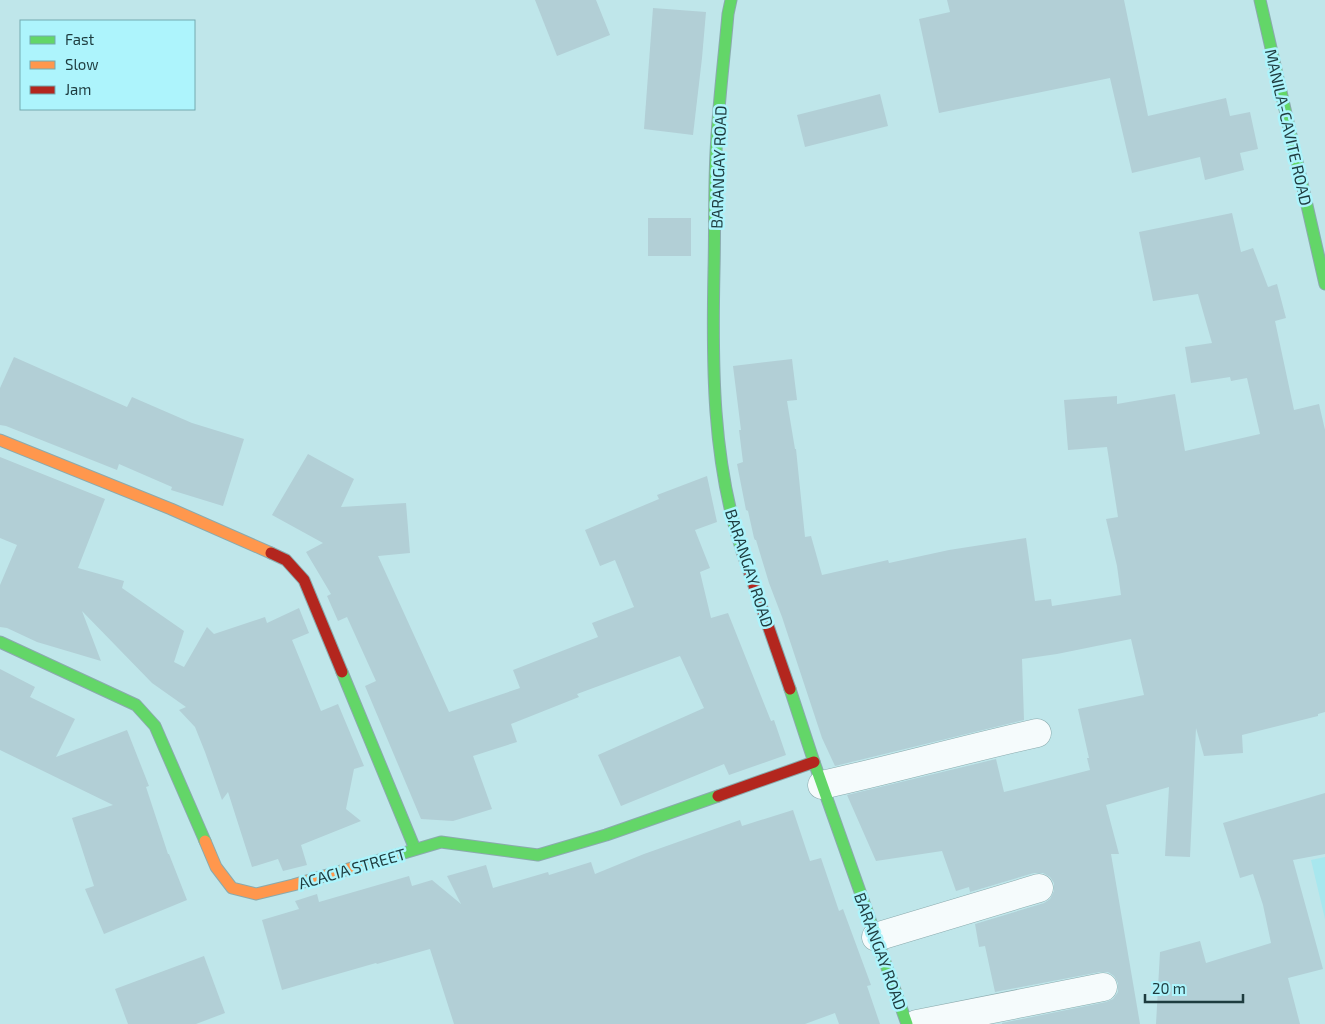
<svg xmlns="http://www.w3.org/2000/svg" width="1325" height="1024" font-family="'Exo 2',sans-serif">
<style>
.built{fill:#a8e7ee}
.building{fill:#b2cfd6}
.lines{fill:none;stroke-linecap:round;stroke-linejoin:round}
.street-casing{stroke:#8aaaad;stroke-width:29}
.fast-casing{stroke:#8aaaad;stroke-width:13}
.slow-casing{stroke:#8aaaad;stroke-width:13}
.jam-casing{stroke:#8aaaad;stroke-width:13}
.street{stroke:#f5fbfc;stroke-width:28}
.fast{stroke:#63d668;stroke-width:11}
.slow{stroke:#ff974d;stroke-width:11}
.jam{stroke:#b3261e;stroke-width:11}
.labels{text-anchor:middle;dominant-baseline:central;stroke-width:5;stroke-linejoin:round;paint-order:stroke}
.street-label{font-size:16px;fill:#1e3c3f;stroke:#adf4fc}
</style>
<rect width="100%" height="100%" fill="#bfe6ea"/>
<polygon class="built" points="1325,857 1325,919 1311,860"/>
<g class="building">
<polygon points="535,0 596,0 610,35 557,56"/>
<polygon points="947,0 1124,0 1148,116 1226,98 1230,116 1250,112 1258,149 1240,153 1244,170 1205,180 1200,157 1132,173 1110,78 939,113 919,19 950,12"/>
<polygon points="653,8 706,12 702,58 693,135 644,129"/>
<polygon points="880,94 888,126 805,147 797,115"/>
<polygon points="1232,213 1241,252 1253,248 1268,287 1277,284 1286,318 1275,321 1294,410 1319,404 1325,430 1325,712 1318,714 1318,716 1242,735 1243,753 1204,756 1196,728 1190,857 1165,856 1169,787 1106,805 1119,854 1111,854 1140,1024 1002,1024 1002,1023 1106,1002 1113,999 1118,992 1118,983 1114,976 1108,972 1100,972 995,992 985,946 979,947 975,924 1044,903 1050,899 1054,891 1054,883 1050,877 1043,873 1034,873 970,892 969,887 956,891 942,851 876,861 847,795 996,759 1004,792 1090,770 1087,758 1089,758 1078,709 1144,695 1131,639 1057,654 1022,659 1024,720 835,766 822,738 782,617 769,583 756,540 755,540 754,538 748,511 746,510 737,464 743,462 739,430 741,430 733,366 792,359 797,400 787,401 795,449 796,449 805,537 811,536 822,575 888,560 889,563 949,550 1026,538 1035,601 1051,599 1052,606 1121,595 1117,566 1106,519 1118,517 1107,447 1068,450 1064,400 1117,396 1117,404 1175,394 1185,451 1260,434 1247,378 1231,381 1230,377 1191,383 1185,347 1212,343 1198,294 1153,301 1139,232"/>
<rect x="648" y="218" width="43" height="38"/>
<polygon points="14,357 127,407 132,397 192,423 244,439 223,506 171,490 172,487 119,464 117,470 6,426 0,425 0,388"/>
<polygon points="308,454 354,479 341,507 406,503 410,553 378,556 449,712 520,688 513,670 598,637 592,623 634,607 615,560 600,566 585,530 659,499 657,495 707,476 717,522 695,530 710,568 700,572 711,618 728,613 771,721 774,720 786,755 729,775 724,764 621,806 598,755 704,708 680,656 577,694 579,697 511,724 517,742 473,756 492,809 453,821 421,819 365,686 376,681 347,617 338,621 327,596 331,594 306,552 323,543 272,515"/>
<polygon points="0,457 105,499 78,568 124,581 122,588 184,631 174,662 184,667 207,627 214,634 265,617 267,623 299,608 309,633 292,640 321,711 338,704 364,766 354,769 346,809 361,821 301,845 307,865 283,871 278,859 252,867 228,792 222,800 205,752 195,727 179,710 186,707 152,683 82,611 101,661 37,642 7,628 0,627 0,585 17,545 0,538"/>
<polygon points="0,669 35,687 30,697 75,719 56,757 127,730 149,786 146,787 168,854 169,854 187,900 104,934 85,889 94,886 72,818 113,805 0,750"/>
<polygon points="1325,793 1325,854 1293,860 1323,969 1288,978 1300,1024 1156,1024 1160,952 1200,941 1206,963 1271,943 1263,905 1253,874 1240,878 1223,823"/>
<polygon points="793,810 810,861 821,858 839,911 843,909 871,985 867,986 880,1024 839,1024 835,1013 805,1024 454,1024 430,949 377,964 376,963 282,990 262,920 299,909 295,901 317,894 319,902 409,876 412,886 432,880 461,904 447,876 486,865 493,888 548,872 549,875 591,862 595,874 644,854 740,820 742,826"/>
<polygon points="204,956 225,1013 196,1024 128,1024 115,989"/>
</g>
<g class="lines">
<defs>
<g id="street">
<path d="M822 785C894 769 965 749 1037 733"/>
<polyline points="876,937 1039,888"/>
<polyline points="917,1024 1103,987"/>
</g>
<g id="fast">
<path d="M731 0 728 14C724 60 718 107 716 153 714 192 715 231 714 270 712 364 712 461 742 551"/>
<polyline points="1260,0 1325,284"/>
<polyline points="0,642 136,705 155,726 205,841"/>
<polyline points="342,672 415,849"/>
<polyline points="790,689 814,762 907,1024"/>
<polyline points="397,855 441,842 538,855 606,835 718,796"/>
</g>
<g id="slow">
<polyline points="0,440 171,509 271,553"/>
<polyline points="205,841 216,867 232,888 256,894 293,885 397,855"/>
</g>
<g id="jam">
<polyline points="742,551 790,689"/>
<polyline points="271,553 286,560 304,580 342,672"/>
<polyline points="718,796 814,762"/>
</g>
</defs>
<use href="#street" class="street-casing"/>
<use href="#fast" class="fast-casing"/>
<use href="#slow" class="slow-casing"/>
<use href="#jam" class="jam-casing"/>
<use href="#street" class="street"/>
<use href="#fast" class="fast"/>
<use href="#slow" class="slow"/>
<use href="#jam" class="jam"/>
</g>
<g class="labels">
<g class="street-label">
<text transform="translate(1289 127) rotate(77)">MANILA-CAVITE ROAD</text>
<text transform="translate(718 167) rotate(-88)">BARANGAY ROAD</text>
<text transform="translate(750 568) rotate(72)">BARANGAY ROAD</text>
<text transform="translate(352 868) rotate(-16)">ACACIA STREET</text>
<text transform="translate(881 951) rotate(70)">BARANGAY ROAD</text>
</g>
</g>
<rect x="20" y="20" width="175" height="90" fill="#adf4fc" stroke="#74aab0"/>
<rect x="30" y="36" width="25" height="8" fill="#63d668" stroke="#74aab0"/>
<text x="65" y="45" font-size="15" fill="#1e3c3f">Fast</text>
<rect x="30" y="61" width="25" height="8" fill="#ff974d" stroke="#74aab0"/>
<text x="65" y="70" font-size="15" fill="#1e3c3f">Slow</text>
<rect x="30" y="86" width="25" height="8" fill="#b3261e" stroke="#74aab0"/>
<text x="65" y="95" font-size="15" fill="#1e3c3f">Jam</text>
<path d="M1145 994v8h98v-8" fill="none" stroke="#1e3c3f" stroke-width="2.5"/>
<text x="1152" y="994" font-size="15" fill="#1e3c3f" stroke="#adf4fc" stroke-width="4" paint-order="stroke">20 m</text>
</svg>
